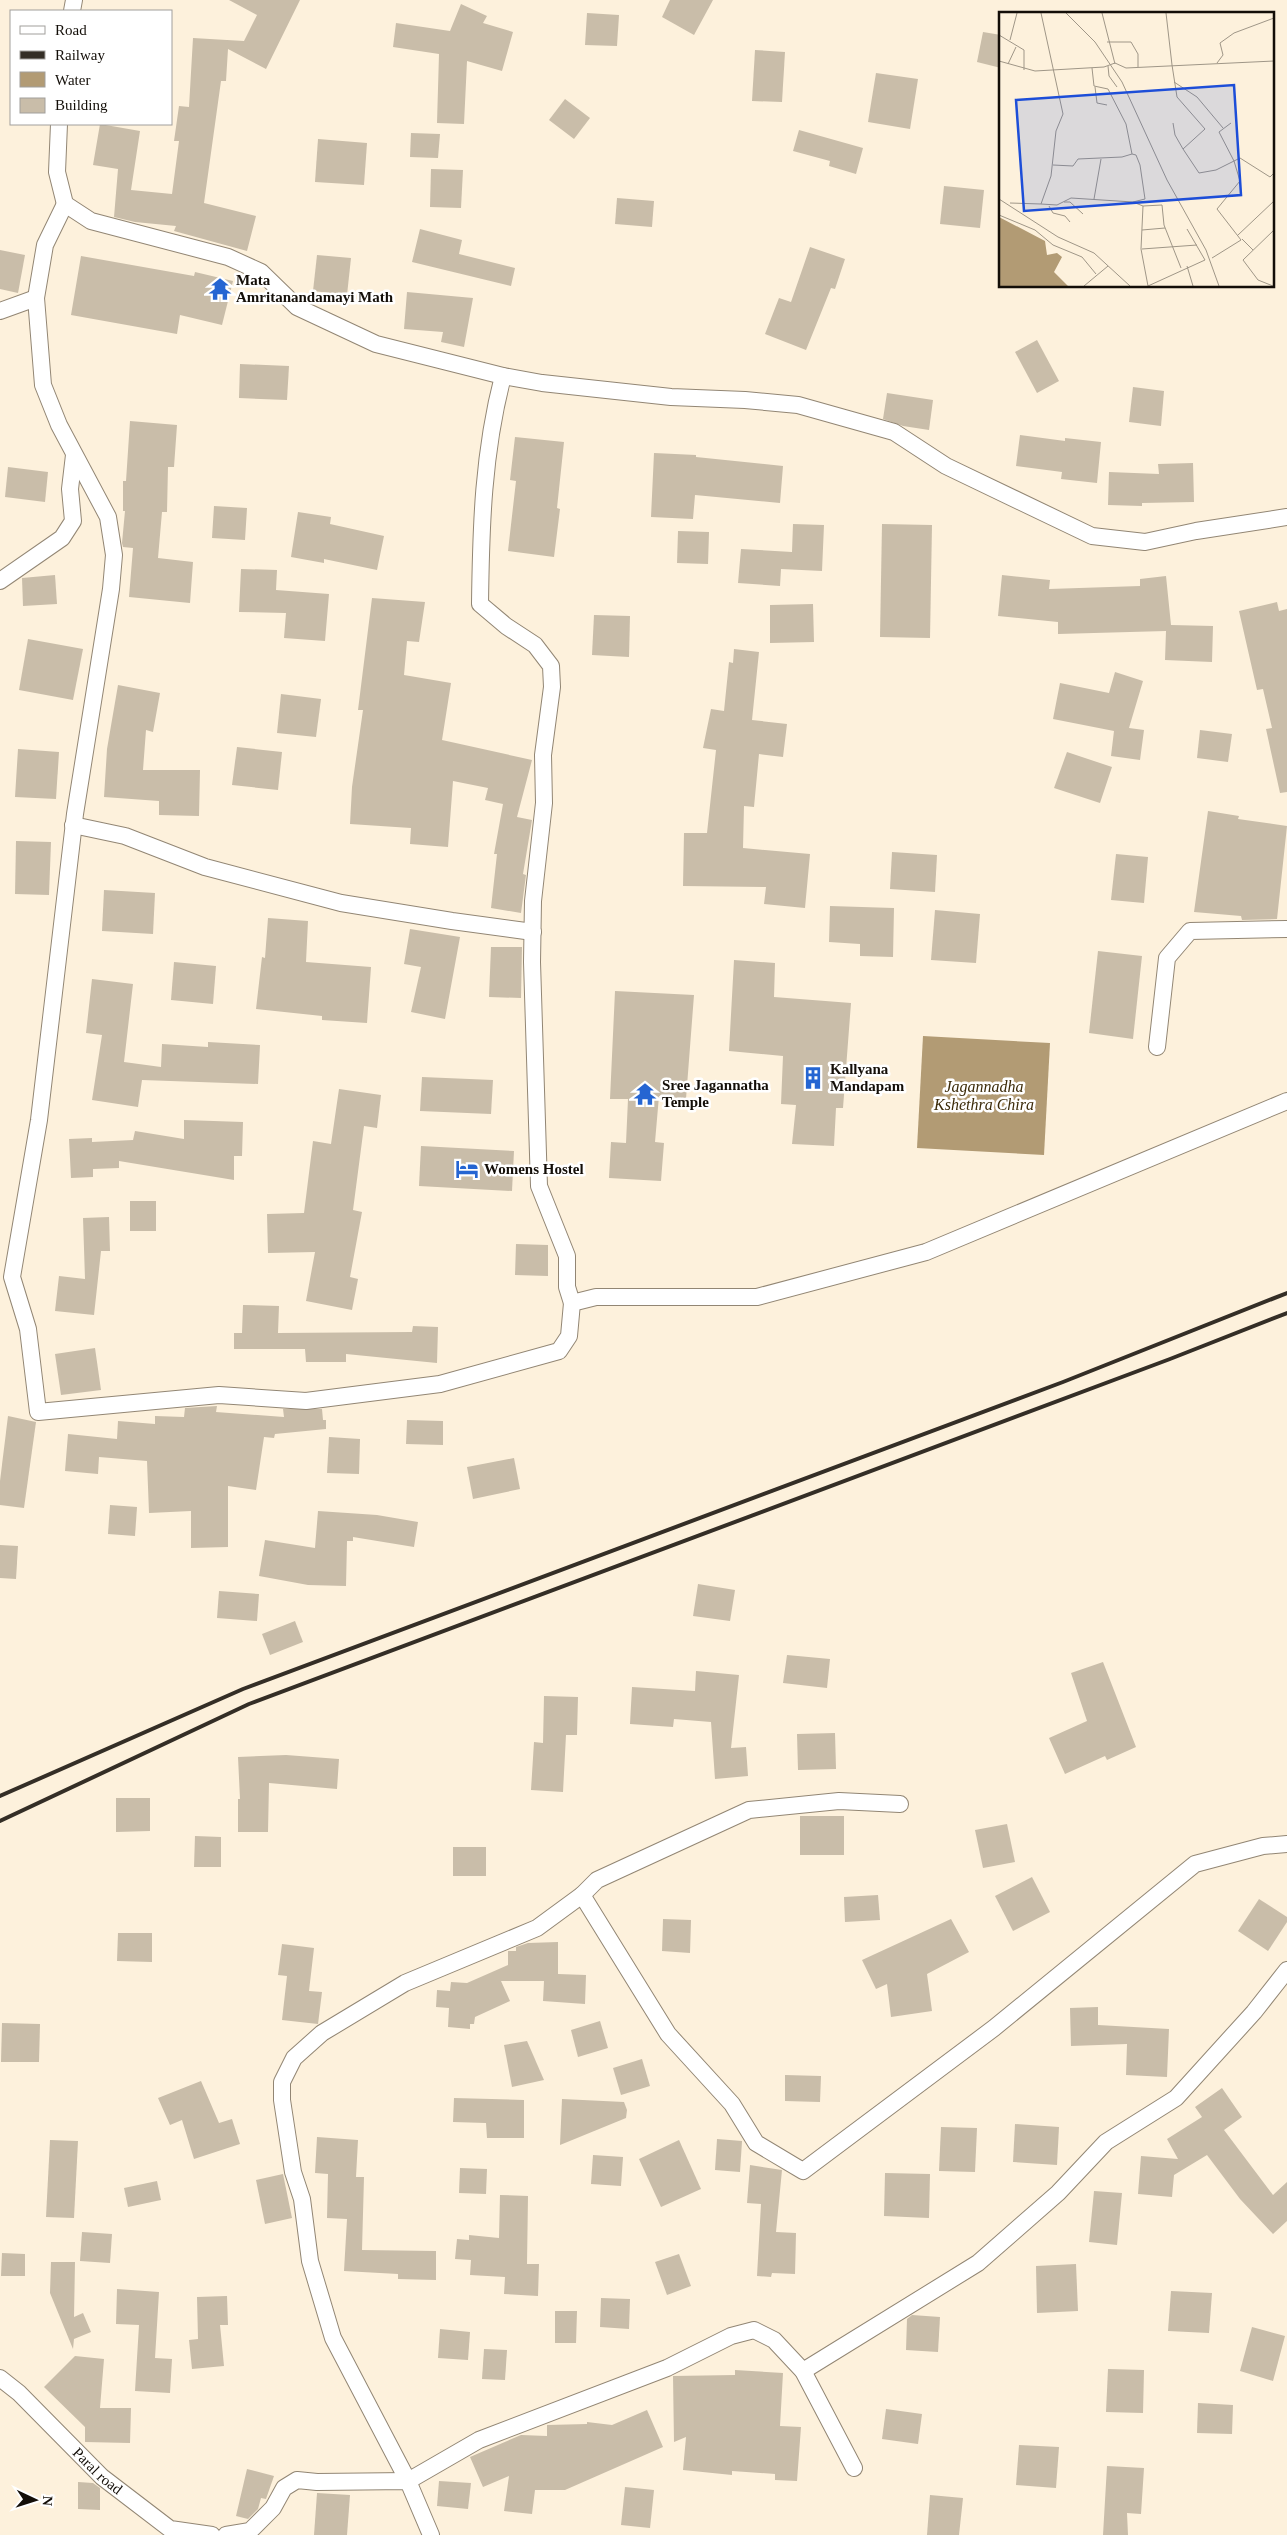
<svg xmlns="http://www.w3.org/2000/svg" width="1287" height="2535" font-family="Georgia,serif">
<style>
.water{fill:#b29b74}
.building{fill:#c9bda9}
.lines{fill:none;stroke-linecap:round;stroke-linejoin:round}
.minor-casing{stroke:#928674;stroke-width:18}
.minor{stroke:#fff;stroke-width:16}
.rail{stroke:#342e26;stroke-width:4}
.labels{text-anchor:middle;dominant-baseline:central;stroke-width:5;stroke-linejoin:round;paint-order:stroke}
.poi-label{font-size:15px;font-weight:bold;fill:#130e08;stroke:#fff;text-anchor:start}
.street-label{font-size:15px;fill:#130e08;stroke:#fff}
.water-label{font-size:16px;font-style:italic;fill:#3c2b09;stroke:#fff}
.inset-road{fill:none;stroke:#9f9687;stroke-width:1}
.view{fill:#1d4ed8;fill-opacity:0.15;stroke:#1d4ed8;stroke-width:2.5}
.inset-edge{fill:none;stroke:#130e08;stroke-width:2.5}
</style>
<rect width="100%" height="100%" fill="#fdf1dc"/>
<polygon class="water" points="923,1036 1050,1043 1044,1155 917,1148"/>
<g class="building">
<polygon points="229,0 300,0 266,69 228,49 226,81 221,81 204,203 256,216 247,251 174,231 176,226 135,222 114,217 118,169 93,165 100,124 140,131 131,190 172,194 179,141 174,141 179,106 189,107 193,38 244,41 257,15"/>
<polygon points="670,0 713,0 694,35 662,17"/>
<polygon points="461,4 487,16 483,23 513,32 502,71 467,61 464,124 437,123 439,54 393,47 396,23 450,31"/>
<polygon points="587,13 619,15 617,46 585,45"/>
<polygon points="983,32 1001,35 1001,68 977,62"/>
<polygon points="755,50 785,52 782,102 752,101"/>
<polygon points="876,73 918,79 910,129 868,122"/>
<polygon points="565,99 590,118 574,139 549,120"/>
<polygon points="799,130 863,148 856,174 829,166 830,161 793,151"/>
<polygon points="411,133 440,134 438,158 410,157"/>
<polygon points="318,139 367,143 364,185 315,182"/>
<polygon points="431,169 463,170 461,208 430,207"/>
<polygon points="944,186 984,190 980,228 940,224"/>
<polygon points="617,198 654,201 652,227 615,224"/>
<polygon points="420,229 462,240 459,254 515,268 511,286 412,262"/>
<polygon points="810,247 845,259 835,289 831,288 806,350 765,334 779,298 791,302"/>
<polygon points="0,250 25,255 18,293 0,289"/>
<polygon points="317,255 351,258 347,295 313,291"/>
<polygon points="81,256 194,276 195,272 233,281 222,325 180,315 177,334 71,315"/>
<polygon points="407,292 473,298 464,347 441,342 443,332 404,329"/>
<polygon points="1037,340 1059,381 1037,393 1015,352"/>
<polygon points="240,364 289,366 287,400 239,398"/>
<polygon points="1133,387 1164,391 1161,426 1129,422"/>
<polygon points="887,393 933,400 929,430 903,426 883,419"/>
<polygon points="130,421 177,425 174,467 168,467 167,512 162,512 158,558 193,562 190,603 129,597 133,548 123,547 122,543 125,511 123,511 123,481 126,481"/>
<polygon points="1020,435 1065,441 1065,438 1101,442 1097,483 1061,479 1062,472 1016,466"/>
<polygon points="515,437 564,442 557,508 560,509 554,557 508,551 516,481 510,480"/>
<polygon points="654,453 696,455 696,457 783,466 780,503 695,495 693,519 651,517"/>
<polygon points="1193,463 1194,502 1142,503 1142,506 1108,505 1109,472 1159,474 1158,464"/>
<polygon points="8,467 48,472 45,502 5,497"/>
<polygon points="214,506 247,508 245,540 212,538"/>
<polygon points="298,512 331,517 330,524 384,536 377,570 324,559 324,563 291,557"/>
<polygon points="793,524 824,525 822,571 781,569 780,586 738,583 741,549 792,552"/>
<polygon points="882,524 932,525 930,638 880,637"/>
<polygon points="678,531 709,532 708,564 677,563"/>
<polygon points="241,569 277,570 276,590 329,594 325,641 284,638 286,613 239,612"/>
<polygon points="55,575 57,604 23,606 22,578"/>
<polygon points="1002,575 1050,580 1049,589 1140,586 1140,579 1166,576 1171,625 1213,626 1212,662 1165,660 1166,631 1058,634 1058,622 998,616"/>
<polygon points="372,598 425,602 419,642 407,641 404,675 451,683 442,740 532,760 517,817 532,820 523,874 526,875 521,913 491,908 497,854 494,854 503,804 485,800 488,788 453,781 448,847 410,844 411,828 350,824 352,787 363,710 358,710"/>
<polygon points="1277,602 1279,611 1287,609 1287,792 1280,793 1266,729 1272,728 1263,689 1257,690 1239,611"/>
<polygon points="813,604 814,642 770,643 770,605"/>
<polygon points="594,615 630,616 629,657 592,655"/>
<polygon points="28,639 83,649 73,700 19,690"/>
<polygon points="734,649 759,652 752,720 787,724 783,757 759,754 754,807 744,806 743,848 810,854 805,908 764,904 766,887 683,886 684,833 707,833 716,750 703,748 711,709 724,711 729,662 733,663"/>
<polygon points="1115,672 1143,681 1129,728 1144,730 1140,760 1111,756 1114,731 1053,719 1060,683 1109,693"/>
<polygon points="118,685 160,693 153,732 146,730 143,770 200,770 199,816 159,815 159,801 104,797 107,749"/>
<polygon points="281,694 321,699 316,737 277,733"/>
<polygon points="1200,730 1232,734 1228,762 1197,758"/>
<polygon points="237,747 282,752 278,790 232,785"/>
<polygon points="18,749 59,752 56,799 15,797"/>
<polygon points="1067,752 1112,767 1100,803 1054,788"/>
<polygon points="1208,811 1239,816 1238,819 1287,826 1277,919 1242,920 1241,916 1194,912"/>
<polygon points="16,841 51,842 49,895 15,894"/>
<polygon points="892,852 937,855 935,892 890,889"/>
<polygon points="1116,854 1148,857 1144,903 1111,900"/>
<polygon points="104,890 155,893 153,934 102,931"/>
<polygon points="830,906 894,908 893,957 860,956 860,944 829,942"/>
<polygon points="935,910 980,914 976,963 931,960"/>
<polygon points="268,918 308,921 306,962 371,967 367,1023 322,1020 322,1016 256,1009 262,957 265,958"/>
<polygon points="410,929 460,937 445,1019 411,1012 421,967 404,964"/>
<polygon points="491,947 522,947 521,998 489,997"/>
<polygon points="1098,951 1142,956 1133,1039 1089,1033"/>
<polygon points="734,960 775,963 774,997 851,1003 843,1108 836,1108 834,1146 792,1144 796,1105 781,1104 783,1056 729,1051"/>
<polygon points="174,962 216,966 213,1004 171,1000"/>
<polygon points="92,979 133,984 124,1062 161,1067 162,1044 208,1047 208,1042 260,1045 258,1084 142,1080 138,1107 92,1100 102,1035 86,1033"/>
<polygon points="615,991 694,995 686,1099 659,1096 655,1142 664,1143 661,1181 609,1178 611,1142 626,1143 628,1099 610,1099"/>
<polygon points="422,1077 493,1080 491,1114 420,1111"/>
<polygon points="339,1089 381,1095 377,1128 364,1126 353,1210 362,1212 350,1277 358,1279 352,1310 306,1301 315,1252 268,1253 267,1214 304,1213 313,1141 331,1144"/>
<polygon points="184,1120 243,1122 242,1156 234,1156 234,1180 119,1161 119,1168 93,1169 93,1177 71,1178 69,1139 92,1138 92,1142 133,1140 135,1131 184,1139"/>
<polygon points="421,1146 514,1151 512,1191 419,1186"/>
<rect x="130" y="1201" width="26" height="30"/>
<polygon points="109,1217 110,1251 101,1251 94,1315 55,1311 59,1276 85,1279 83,1218"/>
<polygon points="516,1244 548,1245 548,1276 515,1275"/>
<polygon points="243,1305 279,1306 278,1333 412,1332 413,1326 438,1327 437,1363 346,1354 346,1362 306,1362 305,1349 234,1349 234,1333 242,1333"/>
<polygon points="95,1348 101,1390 61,1395 55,1354"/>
<polygon points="217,1406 216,1412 284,1417 283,1409 322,1409 323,1420 326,1420 326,1429 275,1434 274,1438 264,1437 256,1490 228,1486 228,1547 191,1548 191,1511 149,1513 147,1461 99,1457 98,1474 65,1471 68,1434 117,1439 118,1421 155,1424 155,1416 184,1417 185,1408"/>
<polygon points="8,1416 36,1422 24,1508 0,1505 0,1481"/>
<polygon points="407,1420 443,1421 443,1445 406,1444"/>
<polygon points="329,1437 360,1439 359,1474 327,1473"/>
<polygon points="514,1458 520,1489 473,1499 467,1467"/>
<polygon points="110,1505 137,1507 135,1536 108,1534"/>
<polygon points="318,1511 377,1515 418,1522 414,1547 353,1537 353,1541 347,1541 346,1586 308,1585 259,1576 265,1540 315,1548"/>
<polygon points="0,1545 18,1546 16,1579 0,1578"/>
<polygon points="698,1584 735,1590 730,1621 693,1616"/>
<polygon points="219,1591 259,1594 257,1621 217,1618"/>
<polygon points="295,1621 303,1642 270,1655 262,1634"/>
<polygon points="787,1655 830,1659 827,1688 783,1683"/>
<polygon points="1103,1662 1136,1747 1107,1760 1105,1756 1065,1774 1049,1738 1087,1721 1071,1673"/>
<polygon points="696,1671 739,1675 731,1748 746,1747 748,1776 715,1779 711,1722 674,1719 673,1727 630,1724 632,1687 695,1691"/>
<polygon points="544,1696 578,1697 577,1735 566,1735 563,1792 531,1790 534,1742 543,1743"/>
<polygon points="835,1733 836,1769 798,1770 797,1734"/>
<polygon points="286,1755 339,1759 337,1789 269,1783 268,1832 238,1832 238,1799 240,1799 238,1757"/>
<polygon points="116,1798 150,1798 150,1831 116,1832"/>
<rect x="800" y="1816" width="44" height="39"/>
<polygon points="1007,1824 1015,1862 983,1868 975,1830"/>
<polygon points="195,1836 221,1837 221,1867 194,1867"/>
<rect x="453" y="1847" width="33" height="29"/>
<polygon points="1032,1877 1050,1912 1013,1931 995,1896"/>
<polygon points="878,1895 880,1920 845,1922 844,1897"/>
<polygon points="1259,1899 1287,1917 1287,1922 1268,1951 1238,1931"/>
<polygon points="663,1919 691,1920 690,1953 662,1951"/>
<polygon points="951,1919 969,1952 927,1974 932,2011 891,2017 887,1984 876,1989 862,1960"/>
<polygon points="118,1933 152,1933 152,1962 117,1961"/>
<polygon points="558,1942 558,1974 586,1975 585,2004 543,2001 544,1981 501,1981 510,2001 475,2017 474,2024 470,2024 470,2029 448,2027 449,2008 436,2007 437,1990 450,1991 451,1982 467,1983 508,1965 508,1951 516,1951 516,1947 528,1943"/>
<polygon points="282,1944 314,1948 309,1991 322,1992 318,2024 282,2020 287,1976 278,1975"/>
<polygon points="1098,2007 1098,2025 1169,2029 1167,2077 1126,2075 1127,2044 1071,2046 1070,2008"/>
<polygon points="600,2021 608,2048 578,2057 571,2030"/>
<polygon points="2,2023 40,2024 39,2062 1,2062"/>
<polygon points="527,2041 544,2080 512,2087 504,2045"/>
<polygon points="642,2059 650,2086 621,2095 613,2068"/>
<polygon points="785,2075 821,2076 820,2102 785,2101"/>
<polygon points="201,2081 219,2123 232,2119 240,2144 194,2159 182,2120 170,2125 158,2098"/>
<polygon points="1222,2088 1242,2117 1224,2130 1273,2195 1287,2182 1287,2221 1273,2234 1240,2199 1207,2155 1174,2175 1172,2197 1138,2194 1141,2156 1178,2159 1167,2139 1202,2117 1195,2107"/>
<polygon points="454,2098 524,2100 524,2138 487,2138 486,2123 453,2122"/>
<polygon points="562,2099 624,2102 627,2110 626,2118 560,2145"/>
<polygon points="1015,2124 1059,2127 1057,2165 1013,2162"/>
<polygon points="941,2127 977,2128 975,2172 939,2171"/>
<polygon points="317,2137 358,2140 356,2177 364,2177 362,2250 436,2251 436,2280 398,2279 398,2274 344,2271 347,2219 327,2218 328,2174 315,2173"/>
<polygon points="717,2139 742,2141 740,2172 715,2170"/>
<polygon points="50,2140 78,2141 74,2218 46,2217"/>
<polygon points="679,2140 701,2189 661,2207 639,2159"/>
<polygon points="593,2155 623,2157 621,2186 591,2184"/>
<polygon points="750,2165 782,2170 776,2232 796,2233 795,2274 772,2273 771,2277 757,2276 761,2204 747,2203"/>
<polygon points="460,2168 487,2169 486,2194 459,2193"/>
<polygon points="885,2173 930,2174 929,2218 884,2216"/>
<polygon points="283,2174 292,2218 265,2224 256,2180"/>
<polygon points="157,2181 161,2200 128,2207 124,2188"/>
<polygon points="1094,2191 1122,2193 1117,2245 1089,2242"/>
<polygon points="500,2195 528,2196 527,2264 539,2264 538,2296 504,2294 505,2277 470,2275 471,2260 455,2259 457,2239 469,2240 469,2235 499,2238"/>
<polygon points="82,2232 112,2234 110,2263 80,2261"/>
<polygon points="2,2253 25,2254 25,2276 1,2276"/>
<polygon points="679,2254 691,2286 667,2295 655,2262"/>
<polygon points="51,2262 75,2262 74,2317 83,2313 91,2332 74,2339 73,2349 50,2293"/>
<polygon points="1076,2264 1078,2311 1037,2313 1036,2266"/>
<polygon points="117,2289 159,2292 155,2358 172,2359 170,2393 135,2391 139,2325 116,2324"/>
<polygon points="1171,2291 1212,2293 1209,2333 1168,2331"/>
<polygon points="227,2296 228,2325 220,2325 224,2366 192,2369 189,2340 198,2339 197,2297"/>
<polygon points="601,2298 630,2299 629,2329 600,2327"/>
<polygon points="555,2311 577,2311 576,2343 555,2343"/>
<polygon points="912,2315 940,2317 938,2352 906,2350 907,2319"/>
<polygon points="1252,2327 1285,2336 1273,2381 1240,2371"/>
<polygon points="440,2329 470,2332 468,2360 438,2358"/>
<polygon points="484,2349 507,2350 505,2380 482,2379"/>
<polygon points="75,2356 104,2359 100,2408 131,2408 130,2443 85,2442 85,2427 44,2387"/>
<polygon points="1108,2369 1144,2370 1143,2413 1106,2412"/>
<polygon points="735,2370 783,2373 780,2426 801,2427 797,2481 775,2480 775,2474 732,2471 732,2475 683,2470 686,2437 674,2442 673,2376 735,2375"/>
<polygon points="1198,2403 1233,2405 1232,2434 1197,2433"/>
<polygon points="886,2409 922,2414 918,2444 882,2439"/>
<polygon points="647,2410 663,2447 565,2490 535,2490 532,2514 504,2511 509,2476 483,2487 470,2457 521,2435 547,2436 547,2425 587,2424 587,2422 612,2425"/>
<polygon points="1019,2445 1059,2447 1056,2488 1016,2485"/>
<polygon points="1107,2466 1144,2468 1141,2514 1127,2513 1128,2535 1103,2535"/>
<polygon points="247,2469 274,2476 266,2499 261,2498 258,2509 248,2519 236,2516"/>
<polygon points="439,2481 471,2483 468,2509 437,2506"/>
<polygon points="78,2482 93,2483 100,2488 100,2510 78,2509"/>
<polygon points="625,2487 654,2490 650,2528 621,2525"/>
<polygon points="317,2493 350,2495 347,2535 314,2535"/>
<polygon points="930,2495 963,2498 959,2535 927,2535"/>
</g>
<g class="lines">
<defs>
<g id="minor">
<polyline points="72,11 74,0"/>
<polyline points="59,124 57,172 65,204 91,221 228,257 261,272 297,307 376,344 503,376 542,383 671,397 745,400 798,405 894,432 946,466 1092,536 1145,542 1196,531 1287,517"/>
<polyline points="65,204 45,245 36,298 43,385 59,425 108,517 114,555 111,589 75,814 39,1120 12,1277 28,1329 38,1412 219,1395 306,1401 440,1384 559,1351 569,1336 572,1303 596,1297 757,1297 926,1252 1287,1101"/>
<polyline points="0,311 36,298"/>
<path d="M503 376C483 453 481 525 480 604L506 626 535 645 551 666 552 687 543 755 544 803 533 901 532 962 539 1186 567 1256V1287L572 1303"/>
<polyline points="0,581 62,538 73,521 70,489 74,455"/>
<polyline points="73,825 125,836 205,867 341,903 452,921 533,932"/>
<polyline points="1157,1047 1167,958 1190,931 1287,929"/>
<polyline points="582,1895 597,1880 749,1810 839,1801 900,1804"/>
<polyline points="803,2371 978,2263 1058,2193 1106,2142 1176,2098 1254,2012 1287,1970"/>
<path id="s1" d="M0 2378 19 2393 102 2477 170 2529 212 2535"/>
<polyline points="854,2468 803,2371 774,2340 754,2330 731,2336 667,2368 479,2440 408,2481 333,2338 310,2261 302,2199 293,2172 282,2100 282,2082 294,2058 322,2033 405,1983 537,1928 582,1895 668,2034 732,2104 756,2143 803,2171 994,2028 1195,1864 1263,1846 1287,1844"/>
<polyline points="226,2535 250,2531 273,2508 284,2488 297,2480 317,2482 408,2481 431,2535"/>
</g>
</defs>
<use href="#minor" class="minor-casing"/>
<use href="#minor" class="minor"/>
<g class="rail">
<polyline points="0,1796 243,1689 1063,1382 1287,1293"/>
<polyline points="0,1821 249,1704 1170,1359 1287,1313"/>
</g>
</g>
<defs>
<symbol id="temple-bare" viewBox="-9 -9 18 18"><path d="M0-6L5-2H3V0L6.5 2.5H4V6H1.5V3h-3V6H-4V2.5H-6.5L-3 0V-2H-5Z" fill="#2565d2" stroke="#fff" stroke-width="2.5" paint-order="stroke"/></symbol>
<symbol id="building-bare" viewBox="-9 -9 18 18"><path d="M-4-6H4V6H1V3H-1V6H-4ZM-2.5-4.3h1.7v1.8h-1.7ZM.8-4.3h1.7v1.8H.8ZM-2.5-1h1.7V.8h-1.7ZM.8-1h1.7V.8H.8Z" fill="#2565d2" stroke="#fff" stroke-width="2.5" paint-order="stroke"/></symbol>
<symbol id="hotel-bare" viewBox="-9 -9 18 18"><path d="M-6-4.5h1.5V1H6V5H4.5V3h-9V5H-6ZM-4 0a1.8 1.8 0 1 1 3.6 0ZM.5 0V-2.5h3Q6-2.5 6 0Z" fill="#2565d2" stroke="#fff" stroke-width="2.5" paint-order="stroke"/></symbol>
</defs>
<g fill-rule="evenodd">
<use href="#temple-bare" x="204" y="273" width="32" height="32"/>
<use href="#building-bare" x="797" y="1062" width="32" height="32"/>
<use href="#temple-bare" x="629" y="1078" width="32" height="32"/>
<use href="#hotel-bare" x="451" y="1153" width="32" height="32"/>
</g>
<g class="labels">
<g class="poi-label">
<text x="236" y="280">Mata<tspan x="236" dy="17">Amritanandamayi Math</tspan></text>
<text x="830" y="1069">Kallyana<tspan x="830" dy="17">Mandapam</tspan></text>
<text x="662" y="1085">Sree Jagannatha<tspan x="662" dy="17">Temple</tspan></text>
<text x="484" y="1169">Womens Hostel</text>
</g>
<g class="street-label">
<text stroke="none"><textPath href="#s1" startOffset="135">Paral road</textPath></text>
</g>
<g class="water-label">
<text x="984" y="1086">Jagannadha<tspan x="984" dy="18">Kshethra Chira</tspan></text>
</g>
</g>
<g transform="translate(999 12)">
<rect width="275" height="275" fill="#fdf1dc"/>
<path d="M0 205 46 229 48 243 58 241 63 245 55 260 69 274H0Z" fill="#b29b74"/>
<path class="inset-road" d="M67 1 96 30 123 70 168 168 207 238 220 274M103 1 116 52M167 1 173 53M0 23 25 38V58M11 28 18 1M108 30H132L139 42V55M0 49 36 59 105 55 116 51 127 56 275 49M218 51 224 43 221 31 235 21 275 6M9 52 17 35M173 53 178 85 206 117 184 137 200 161 217 158 235 149 220 120 232 111M109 54 110 64 118 75M175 70 198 85 224 116M96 75 98 91 108 93M174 111 176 123 184 137M54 153 74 154 79 147 123 145 133 142M0 187 59 225 95 241 131 274M95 187 102 147M65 190H71L84 202M134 190 144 194 163 193 165 213 182 256M11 191 42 192 52 164 57 119 64 102 42 1M42 192 58 193 72 186 134 190 146 187 141 153 137 143 133 142 127 112 109 77 95 74 93 56M50 194 54 201 66 204 71 210M144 194 142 237 149 274 206 248 188 217M0 203 36 218 54 233 83 245 97 262M143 218 166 216M239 223 275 189M243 227 254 238M143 237 198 233M213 246 242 228 218 197 241 169 235 149 241 146 271 165 275 161M188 254 194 274M85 274 109 254M274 274 259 268 244 248 275 218"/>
<path class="view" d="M235 73 242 183 25 199 17 88Z"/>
<rect width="275" height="275" class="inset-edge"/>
</g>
<rect x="10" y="10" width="162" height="115" fill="#ffffff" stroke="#a19f9c"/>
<rect x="20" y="26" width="25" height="8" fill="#ffffff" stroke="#a19f9c"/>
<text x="55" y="35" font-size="15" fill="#130e08">Road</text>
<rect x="20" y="51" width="25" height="8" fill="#342e26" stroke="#a19f9c"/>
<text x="55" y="60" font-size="15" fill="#130e08">Railway</text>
<rect x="20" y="72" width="25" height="15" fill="#b29b74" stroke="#a19f9c"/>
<text x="55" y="85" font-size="15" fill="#130e08">Water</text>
<rect x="20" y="98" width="25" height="15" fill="#c9bda9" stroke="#a19f9c"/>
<text x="55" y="110" font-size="15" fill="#130e08">Building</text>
<g transform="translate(35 2500) rotate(94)" stroke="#ffffff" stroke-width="4" paint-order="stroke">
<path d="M0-4L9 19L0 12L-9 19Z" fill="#130e08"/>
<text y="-8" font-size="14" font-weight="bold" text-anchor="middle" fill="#130e08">N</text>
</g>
</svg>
